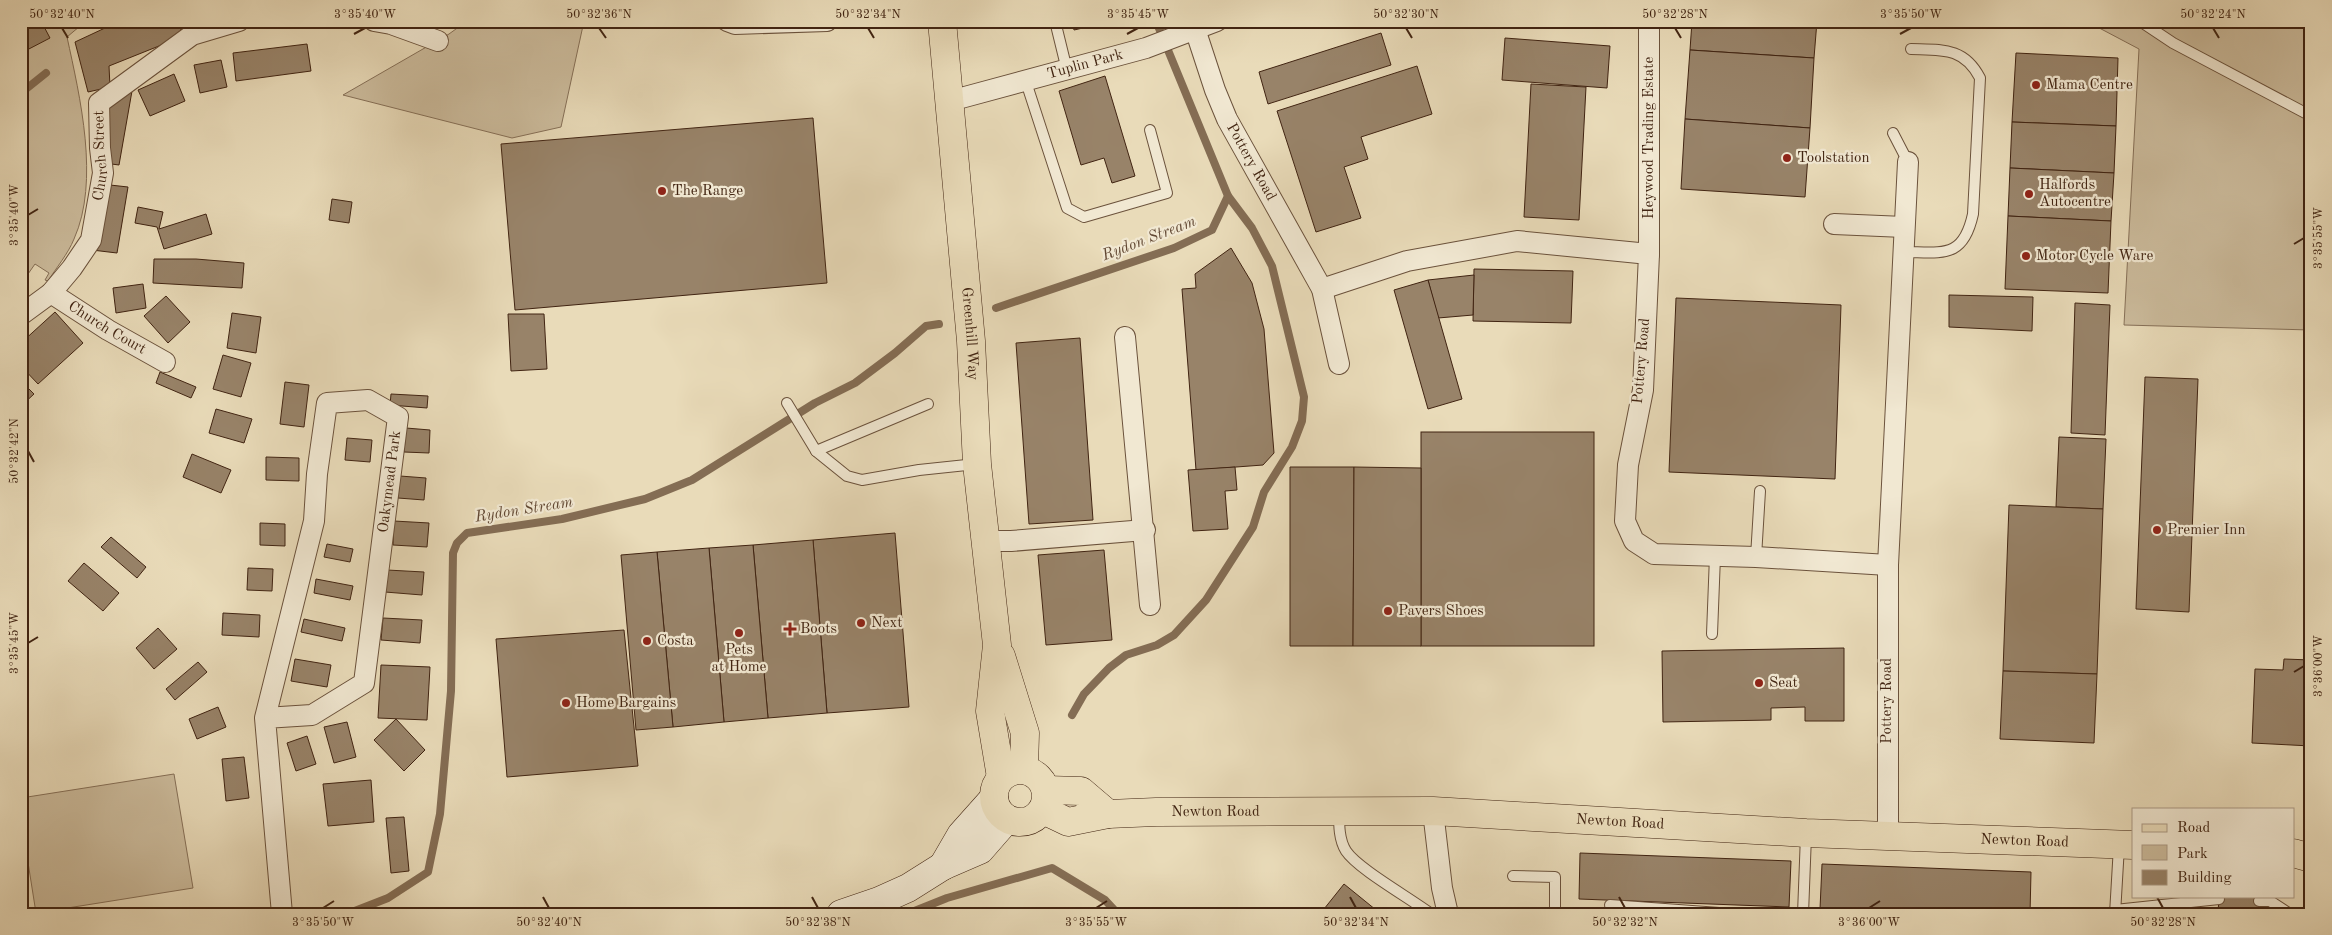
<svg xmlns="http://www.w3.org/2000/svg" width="2332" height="935" font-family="'Old Standard TT',serif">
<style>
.green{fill:#ccbc9d;stroke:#867058}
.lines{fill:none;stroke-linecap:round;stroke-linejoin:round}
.stream{stroke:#846d54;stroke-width:8}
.building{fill:#988369;stroke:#412412}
.service-casing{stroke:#6b523c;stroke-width:12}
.minor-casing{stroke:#6b523c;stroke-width:22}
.secondary-casing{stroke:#412412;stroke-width:29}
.primary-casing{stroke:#412412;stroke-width:29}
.service{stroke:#f1e8d2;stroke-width:10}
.minor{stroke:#f1e8d2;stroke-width:20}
.secondary{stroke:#f1e8d2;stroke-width:28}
.primary{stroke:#e9dbb9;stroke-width:28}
.ticks{fill:none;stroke:#412412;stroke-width:2}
.poi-dot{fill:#8f2418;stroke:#f1e8d2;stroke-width:2}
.labels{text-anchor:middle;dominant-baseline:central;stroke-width:4.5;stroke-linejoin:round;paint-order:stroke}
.street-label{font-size:15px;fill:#412412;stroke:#f1e8d2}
.poi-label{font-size:15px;fill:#412412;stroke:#f1e8d2;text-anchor:start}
.water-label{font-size:16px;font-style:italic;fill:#624833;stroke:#f1e8d2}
.neatline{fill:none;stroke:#412412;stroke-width:2}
.ticks-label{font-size:12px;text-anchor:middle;fill:#412412}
</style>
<rect width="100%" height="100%" fill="#e9dbb9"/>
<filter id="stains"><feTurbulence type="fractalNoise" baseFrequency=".004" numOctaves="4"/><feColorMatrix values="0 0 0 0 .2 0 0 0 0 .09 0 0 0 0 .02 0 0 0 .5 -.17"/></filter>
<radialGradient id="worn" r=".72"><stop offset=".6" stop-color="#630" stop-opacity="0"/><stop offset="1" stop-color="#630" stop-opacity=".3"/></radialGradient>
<g class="green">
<path d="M21 21H86L67 37C80 97 100 181 74 239 68 254 56 268 48 281L45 280 49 273 35 264 28 274 21 280Z"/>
<polygon points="467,21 584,21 561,127 512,138 343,95 449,34"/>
<polygon points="2086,21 2311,21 2311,330 2124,325 2139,49"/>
<polygon points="174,774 193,888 36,913 21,818 21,798"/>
</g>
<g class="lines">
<g class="stream">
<polyline points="21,93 46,73"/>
<polyline points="996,308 1174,248 1212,230 1228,196 1156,21"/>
<polyline points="1072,715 1084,694 1109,668 1126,655 1157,645 1174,635 1206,600 1253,527 1264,492 1292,447 1302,421 1304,397 1272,266 1252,228 1228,196"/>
<polyline points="347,914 388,898 428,872 440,814 451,691 453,553 457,543 467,533 562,519 645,499 692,480 815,403 855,383 895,353 926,326 939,324"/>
<polyline points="907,914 947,898 1052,868 1105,900 1118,914"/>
</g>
</g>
<g class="building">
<polygon points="21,21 41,21 50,38 25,51 21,46"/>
<polygon points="120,21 177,21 184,36 109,66 110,87 88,92 75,42"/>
<polygon points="1072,21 1114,21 1074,30"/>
<polygon points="1692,21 1817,21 1814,58 1690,50"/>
<polygon points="1381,33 1391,65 1268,104 1259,72"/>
<polygon points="1505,38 1610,46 1607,88 1502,80"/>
<polygon points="307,44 311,71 236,81 233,53"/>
<polygon points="1690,50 1814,58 1810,128 1685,119"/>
<polygon points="2016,53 2118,58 2116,126 2012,122"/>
<polygon points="221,60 227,87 200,93 194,65"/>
<polygon points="1417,66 1432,114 1361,137 1368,159 1344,167 1361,218 1316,232 1277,111"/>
<polygon points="174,74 185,101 150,116 138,90"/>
<polygon points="1105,76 1135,176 1112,183 1104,158 1081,165 1059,91"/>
<polygon points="1531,84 1586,87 1579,220 1524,217"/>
<polygon points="132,91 119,165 104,163 106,108"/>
<polygon points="813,118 827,283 515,310 501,144"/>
<polygon points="1685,119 1810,128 1805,197 1681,189"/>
<polygon points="2012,122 2116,126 2114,173 2010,168"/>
<polygon points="2010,168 2114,173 2111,221 2008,216"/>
<polygon points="101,184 128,187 117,253 92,250"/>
<polygon points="332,199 352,202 349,223 329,220"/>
<polygon points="138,207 163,212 159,229 206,214 212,234 164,249 157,227 135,223"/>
<polygon points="2008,216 2111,221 2108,293 2005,289"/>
<polygon points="1231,248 1252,283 1264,329 1274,453 1263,465 1196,470 1182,289 1196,288 1195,274"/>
<polygon points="154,259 196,259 244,263 242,288 153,283"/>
<polygon points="1474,269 1573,271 1571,323 1473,321"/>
<polygon points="1474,275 1473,315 1438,318 1428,280"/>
<polygon points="1428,280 1462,399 1428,409 1394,290"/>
<polygon points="143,284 146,308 116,313 113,288"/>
<polygon points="1949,295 2033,297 2032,331 1949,327"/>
<polygon points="166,296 190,322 168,343 144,316"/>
<polygon points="1676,298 1841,305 1835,479 1669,472"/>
<polygon points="2075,303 2110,305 2105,435 2071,433"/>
<polygon points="55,312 83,343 38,384 21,366 21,343"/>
<polygon points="232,313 261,317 256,353 227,348"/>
<polygon points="508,314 544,314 547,369 511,371"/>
<polygon points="1080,338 1093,520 1029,524 1016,343"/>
<polygon points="223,355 251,363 241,397 213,389"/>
<polygon points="160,372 196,387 191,398 156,383"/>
<polygon points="2145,377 2198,379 2189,612 2136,609"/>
<polygon points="21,381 34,394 21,406"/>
<polygon points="285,382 309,385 304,427 280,424"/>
<polygon points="391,394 428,396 427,408 390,405"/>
<polygon points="216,409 252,419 244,443 209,433"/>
<polygon points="406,428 430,430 429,453 404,452"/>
<rect x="1421" y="432" width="173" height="214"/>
<polygon points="2059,437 2106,439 2103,509 2056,507"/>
<polygon points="347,438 372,440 370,462 345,460"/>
<polygon points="192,454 231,470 221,493 183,477"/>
<polygon points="266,457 299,458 299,481 266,480"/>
<polygon points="1235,467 1237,490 1225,491 1228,529 1193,531 1188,470"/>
<polygon points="1290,467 1354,467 1353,646 1290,646"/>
<polygon points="1354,467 1421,468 1421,646 1353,646"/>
<polygon points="400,476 426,478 424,500 398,498"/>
<polygon points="2009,505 2103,509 2097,674 2003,671"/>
<polygon points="394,521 429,523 427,547 393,545"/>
<polygon points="260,523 285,524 285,546 260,545"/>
<polygon points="895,533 909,707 827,713 813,540"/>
<polygon points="111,537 146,567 137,578 101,547"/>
<polygon points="813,540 827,713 768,718 753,545"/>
<polygon points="327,544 353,549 350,562 324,557"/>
<polygon points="753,545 768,718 724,722 709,548"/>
<polygon points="709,548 724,722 673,727 657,552"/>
<polygon points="1104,550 1112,640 1046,645 1038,555"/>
<polygon points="657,552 673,727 636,730 621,555"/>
<polygon points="84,563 119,593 103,611 68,581"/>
<polygon points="248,568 273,569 272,591 247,590"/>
<polygon points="387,570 424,572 422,595 385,592"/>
<polygon points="316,579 353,586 350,600 314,593"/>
<polygon points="223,613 260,615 259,637 222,635"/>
<polygon points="383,618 422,620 420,643 381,640"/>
<polygon points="304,619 345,628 342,641 301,632"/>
<polygon points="158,628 177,649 154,669 136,648"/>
<polygon points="624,630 638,766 507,777 496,639"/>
<polygon points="1844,648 1844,721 1805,721 1805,707 1771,708 1771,720 1663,722 1662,651"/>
<polygon points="295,659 331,665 327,687 291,681"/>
<polygon points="2284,659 2311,660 2311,746 2252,743 2255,669 2283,670"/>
<polygon points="198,662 207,672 175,700 166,689"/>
<polygon points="381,665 430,667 427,720 378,718"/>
<polygon points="2003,671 2097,674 2094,743 2000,739"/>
<polygon points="218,707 226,727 197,739 189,719"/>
<polygon points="396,719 425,750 404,771 374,740"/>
<polygon points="347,722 356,757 334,763 324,727"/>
<polygon points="307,736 316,764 296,771 287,743"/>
<polygon points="244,757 249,798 226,801 222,759"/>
<polygon points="371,780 374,822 328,826 323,784"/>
<polygon points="404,817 409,871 391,873 386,818"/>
<polygon points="1580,853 1791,861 1789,907 1579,899"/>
<polygon points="1822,864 2031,872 2030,914 1954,914 1820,909"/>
<polygon points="1344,884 1381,914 1320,914"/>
<polygon points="2219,896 2259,896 2259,914 2218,914"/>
</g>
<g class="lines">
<defs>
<g id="service">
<polyline points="1055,21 1067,70"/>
<polyline points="2140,21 2173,43 2311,116"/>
<polyline points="1026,82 1067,208 1084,217 1167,193 1150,130"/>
<polyline points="1893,133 1908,162"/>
<path d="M1902 252C1942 252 1963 260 1973 214L1980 78C1964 47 1942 50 1911 49"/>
<polyline points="787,403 816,451 847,476 862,480 919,470 976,464"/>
<polyline points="816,451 928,404"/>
<polyline points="1756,557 1760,491"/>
<polyline points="1712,634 1715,556"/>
<path d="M1339 812C1339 825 1339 840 1346 851 1358 869 1410 898 1431 914"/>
<polyline points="1513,876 1555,877 1555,914"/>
<polyline points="2259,901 2270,901 2290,914"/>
<polyline points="1610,905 1733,914"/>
<polyline points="2115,910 2219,899"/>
<polyline points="1803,914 1806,835"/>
<polyline points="2115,914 2119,846"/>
</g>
<g id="minor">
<polyline points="374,21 391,24 438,41"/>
<polyline points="727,21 735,24 827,21"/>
<polyline points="1649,21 1649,254"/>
<path id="s1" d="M1195 29 1215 90 1227 119 1322 289 1339 364"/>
<path id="s2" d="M950 101 1146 48 1217 21"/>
<polyline points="1834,224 1904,227"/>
<polyline points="1322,289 1407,261 1517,241 1649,254 1643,390 1628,465 1625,521 1634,541 1654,554 1756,557 1888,565"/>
<path id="s3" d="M51 293 108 330 165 362"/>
<path id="s4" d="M21 315 51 293 72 268 91 240 103 173 100 148 99 103 192 35 239 21"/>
<polyline points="1125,337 1150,605"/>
<polyline points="987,541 1011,541 1145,530"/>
<path id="s5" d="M265 718 312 715 364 683 398 417 368 400 327 403 317 474 314 521 265 718 282 914"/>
<polyline points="1433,811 1442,888 1448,914"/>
<polyline points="1888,836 1888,565 1908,162"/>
</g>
<g id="secondary">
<polyline points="943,866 961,835 994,798"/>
<polyline points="841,914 879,901 908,888 943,866 980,850 1007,819"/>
</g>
<g id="primary">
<path id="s6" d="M942 21 971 341 977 464 997 645 990 711 1001 777"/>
<polyline points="1001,656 1025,733 1024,769"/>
<circle cx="1020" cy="796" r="26"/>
<polyline points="1046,790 1081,791 1108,814"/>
<path id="s7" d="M1043 810 1068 822 1108 814 1156 812 1433 811 1806 833 2133 845"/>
<polyline points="2293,853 2311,858"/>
</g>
</defs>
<use href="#service" class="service-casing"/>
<use href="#minor" class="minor-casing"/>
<use href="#secondary" class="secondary-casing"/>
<use href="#primary" class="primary-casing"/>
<use href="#service" class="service"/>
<use href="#minor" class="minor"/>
<use href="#secondary" class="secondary"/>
<use href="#primary" class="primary"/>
</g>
<path class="ticks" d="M62 28 68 38M599 28 606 38M868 28 874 38M1406 28 1412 38M1675 28 1681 38M2213 28 2219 38M354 34 365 28M1127 34 1138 28M1900 34 1911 28M28 215 38 209M2294 244 2304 238M28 451 34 462M28 643 38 637M2294 672 2304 666M543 897 549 908M812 897 818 908M1350 897 1356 908M1619 897 1625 908M2157 897 2163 908M323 908 334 901M1096 908 1107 901M1869 908 1880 901"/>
<g class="poi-dot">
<circle cx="2036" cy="85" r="5"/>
<circle cx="1787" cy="158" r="5"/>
<circle cx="662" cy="191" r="5"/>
<circle cx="2029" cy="194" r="5"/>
<circle cx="2026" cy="256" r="5"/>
<circle cx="2157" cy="530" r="5"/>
<circle cx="1388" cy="611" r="5"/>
<circle cx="861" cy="623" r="5"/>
<path d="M787.5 621.5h5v5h5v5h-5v5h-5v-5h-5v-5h5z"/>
<circle cx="739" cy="633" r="5"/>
<circle cx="647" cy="641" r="5"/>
<circle cx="1759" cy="683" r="5"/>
<circle cx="566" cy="703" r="5"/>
</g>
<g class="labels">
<g class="street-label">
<text stroke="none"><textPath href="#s2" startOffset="140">Tuplin Park</textPath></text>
<text transform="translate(1649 138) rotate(-90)">Heywood Trading Estate</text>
<text stroke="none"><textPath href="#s4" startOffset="189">Church Street</textPath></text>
<text stroke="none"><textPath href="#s1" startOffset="145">Pottery Road</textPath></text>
<text stroke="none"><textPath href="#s3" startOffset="66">Church Court</textPath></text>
<text stroke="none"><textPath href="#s6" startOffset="314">Greenhill Way</textPath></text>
<text transform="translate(1642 361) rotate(-85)">Pottery Road</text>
<text stroke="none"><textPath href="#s5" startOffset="311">Oakymead Park</textPath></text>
<text transform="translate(1887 701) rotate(-90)">Pottery Road</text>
<text stroke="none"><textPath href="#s7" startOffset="176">Newton Road</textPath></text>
<text stroke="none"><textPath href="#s7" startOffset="581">Newton Road</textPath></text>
<text stroke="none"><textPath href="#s7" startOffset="986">Newton Road</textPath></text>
</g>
<g class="poi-label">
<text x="2046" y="85">Mama Centre</text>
<text x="1797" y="158">Toolstation</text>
<text x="2039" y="185">Halfords<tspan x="2039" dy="17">Autocentre</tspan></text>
<text x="672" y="191">The Range</text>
<text x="2036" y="256">Motor Cycle Ware</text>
<text x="2167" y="530">Premier Inn</text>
<text x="1398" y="611">Pavers Shoes</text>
<text x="871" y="623">Next</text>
<text x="800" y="629">Boots</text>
<text x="657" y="641">Costa</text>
<text x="739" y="650" text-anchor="middle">Pets<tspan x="739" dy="17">at Home</tspan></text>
<text x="1769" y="683">Seat</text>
<text x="576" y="703">Home Bargains</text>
</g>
<g class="water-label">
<text transform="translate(1149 239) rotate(-21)">Rydon Stream</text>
<text transform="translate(524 510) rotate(-9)">Rydon Stream</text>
</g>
</g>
<rect width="2332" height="935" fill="none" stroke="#e9dbb9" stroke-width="55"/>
<rect x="2132" y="808" width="162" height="90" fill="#f1e8d2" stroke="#ab9a85"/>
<rect x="2142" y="824" width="25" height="8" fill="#e9dbb9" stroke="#ab9a85"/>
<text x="2177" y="832" font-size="15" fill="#412412">Road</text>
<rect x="2142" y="845" width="25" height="15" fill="#ccbc9d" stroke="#ab9a85"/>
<text x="2177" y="858" font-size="15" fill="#412412">Park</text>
<rect x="2142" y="870" width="25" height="15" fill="#988369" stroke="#ab9a85"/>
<text x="2177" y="882" font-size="15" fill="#412412">Building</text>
<rect x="28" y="28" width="2276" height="880" class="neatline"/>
<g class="ticks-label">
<text x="62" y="18">50°32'40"N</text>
<text x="365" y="18">3°35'40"W</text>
<text x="599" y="18">50°32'36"N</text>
<text x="868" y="18">50°32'34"N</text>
<text x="1138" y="18">3°35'45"W</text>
<text x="1406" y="18">50°32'30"N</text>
<text x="1675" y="18">50°32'28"N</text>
<text x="1911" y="18">3°35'50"W</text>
<text x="2213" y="18">50°32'24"N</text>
<text transform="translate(14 215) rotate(-90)" y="4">3°35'40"W</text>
<text transform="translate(2318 238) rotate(-90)" y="4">3°35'55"W</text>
<text transform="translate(14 451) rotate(-90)" y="4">50°32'42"N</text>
<text transform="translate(14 643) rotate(-90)" y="4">3°35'45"W</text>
<text transform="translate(2318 666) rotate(-90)" y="4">3°36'00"W</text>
<text x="323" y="926">3°35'50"W</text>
<text x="549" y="926">50°32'40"N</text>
<text x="818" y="926">50°32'38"N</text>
<text x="1096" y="926">3°35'55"W</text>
<text x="1356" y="926">50°32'34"N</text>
<text x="1625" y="926">50°32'32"N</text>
<text x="1869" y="926">3°36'00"W</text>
<text x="2163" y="926">50°32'28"N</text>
</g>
<rect width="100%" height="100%" filter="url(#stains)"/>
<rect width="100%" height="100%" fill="url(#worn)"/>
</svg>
